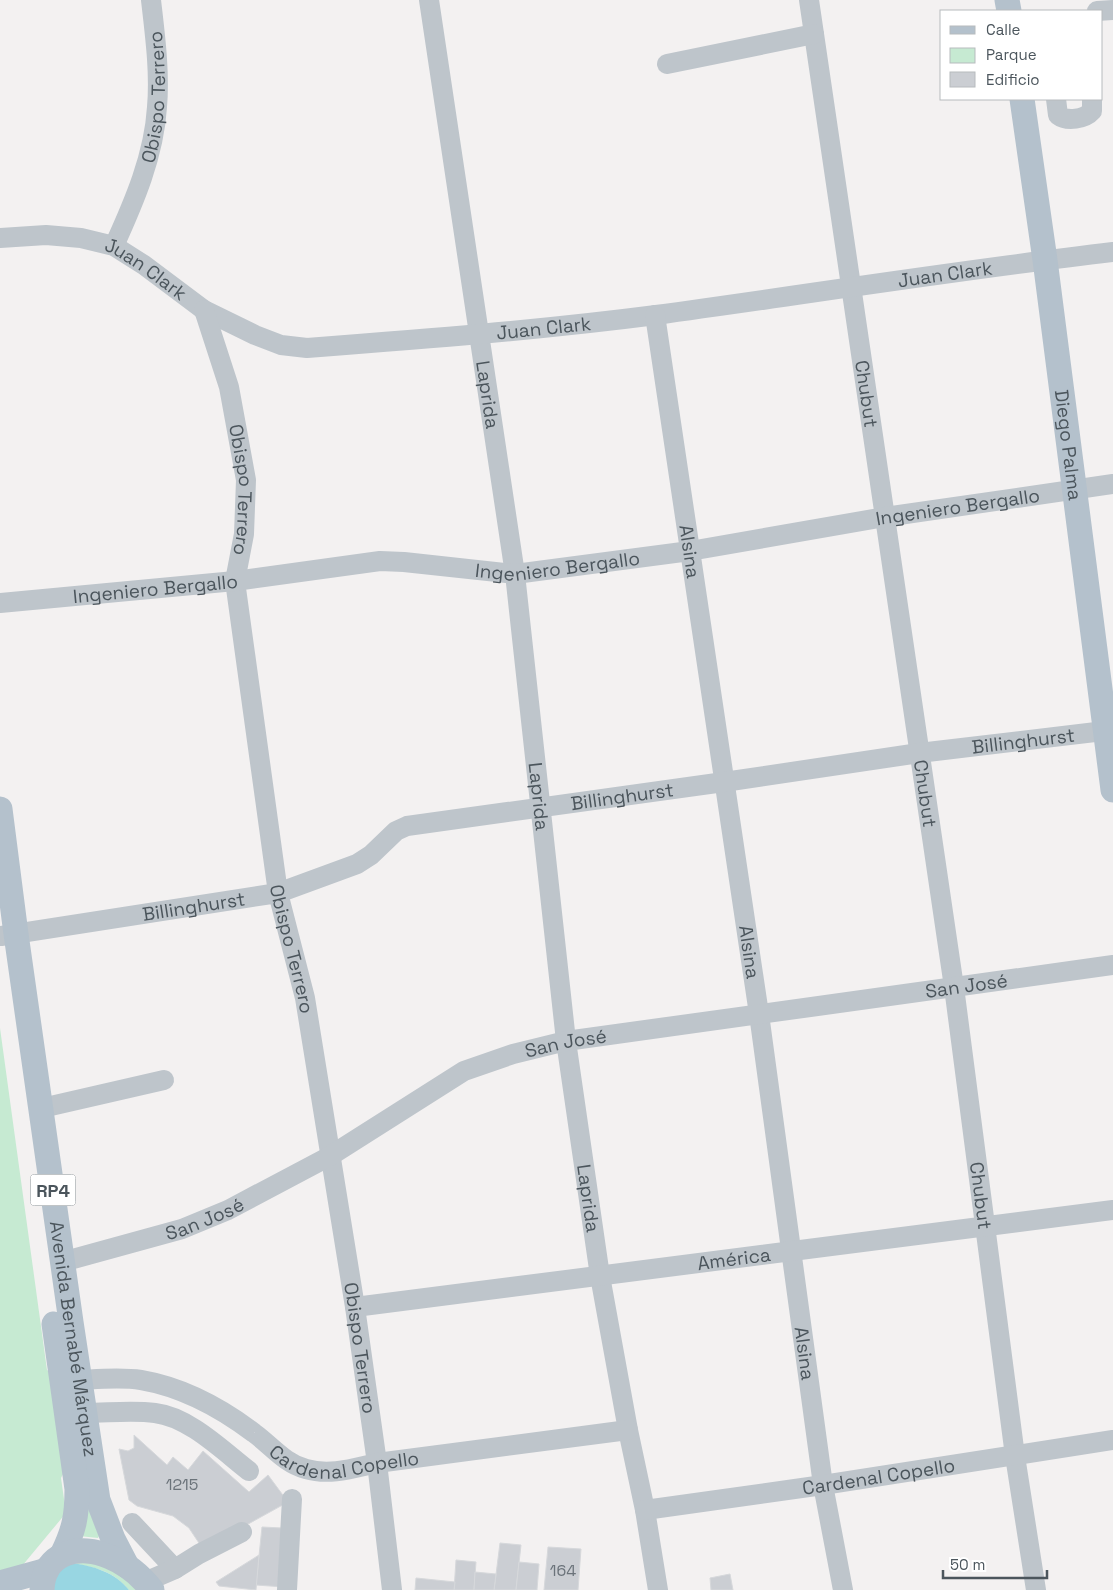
<svg xmlns="http://www.w3.org/2000/svg" width="1113" height="1590" font-family="'Space Grotesk',sans-serif">
<style>
.green{fill:#c6ead2}
.water{fill:#98d6e2}
.building{fill:#cbced3;stroke:#d6d8db}
.lines{fill:none;stroke-linecap:round;stroke-linejoin:round}
.minor{stroke:#bec5cb;stroke-width:20}
.major{stroke:#b4c1cc;stroke-width:25}
.labels{text-anchor:middle;dominant-baseline:central;stroke-width:4;stroke-linejoin:round;paint-order:stroke}
.number-label{font-size:16px;fill:#6b737a}
.shield{fill:#fff;stroke:#81888d;stroke-width:1}
.shield-label{font-size:18px;font-weight:bold;fill:#4b555c}
.street-label{font-size:19px;fill:#4b555c;stroke:#fff}
</style>
<rect width="100%" height="100%" fill="#f3f1f1"/>
<g class="green">
<polygon points="0,1028 47,1370 50,1372 63,1474 61,1478 66,1513 22,1566 0,1577"/>
<polygon points="83,1494 99,1536 98,1538 79,1536"/>
<path d="M62 1560 108 1565 137 1590H129C109 1566 88 1568 62 1560Z"/>
</g>
<path class="water" d="M71 1563C94 1566 114 1572 129 1590H48L51 1577Z"/>
<g class="building">
<polygon points="134,1435 167,1465 173,1457 188,1470 203,1451 249,1492 268,1475 288,1502 203,1549 189,1528 173,1516 137,1506 129,1500 119,1449 128,1451 134,1448"/>
<polygon points="262,1527 282,1528 284,1587 256,1585"/>
<polygon points="500,1543 521,1545 516,1590 494,1590"/>
<polygon points="548,1547 581,1549 578,1590 544,1590"/>
<polygon points="259,1555 256,1590 219,1586 216,1582"/>
<polygon points="456,1560 476,1562 474,1590 454,1590"/>
<polygon points="519,1562 539,1564 537,1590 516,1590"/>
<polygon points="475,1572 496,1574 494,1590 474,1590"/>
<polygon points="730,1574 733,1590 711,1590 710,1578"/>
<polygon points="416,1578 455,1582 454,1590 415,1590"/>
</g>
<g class="lines">
<g class="minor">
<path id="s1" d="M429 0 515 574 566 1041 600 1276 628 1430 645 1510 658 1590"/>
<path id="s2" d="M809 0 954 987 1015 1456 1036 1590"/>
<polyline points="1097,11 1113,10"/>
<polyline points="667,64 814,34"/>
<path d="M1056 99 1058 115C1067 122 1085 119 1092 111V99"/>
<path id="s3" d="M0 238 46 235 81 238 114 246 144 265 204 310 255 335 281 345 307 348C424 339 540 330 656 315 809 294 960 270 1113 252"/>
<path id="s4" d="M114 246C134 202 154 156 157 107 160 72 155 35 151 0"/>
<path id="s5" d="M204 310 229 387 246 480 244 534 235 581 278 893 305 998 355 1307 377 1463 392 1590"/>
<path id="s6" d="M655 315 759 1014 823 1485 843 1590"/>
<path id="s7" d="M0 603 235 581 380 561 404 562 515 574 690 551 885 517 1113 484"/>
<path id="s8" d="M1 936 278 893 357 864 371 855 396 831 407 826 724 782 919 753 1113 730"/>
<polyline points="42,1108 164,1080"/>
<path id="s9" d="M62 1262 182 1229 228 1210 330 1156 464 1071 513 1054 566 1041 1113 965"/>
<path id="s10" d="M355 1307 1113 1210"/>
<path id="s11" d="M80 1380C100 1379 121 1377 141 1380 182 1387 221 1408 254 1433 272 1446 284 1463 306 1469 330 1476 354 1468 377 1463L628 1430"/>
<path d="M85 1413C108 1413 132 1410 155 1413 189 1417 222 1450 249 1471"/>
<path id="s12" d="M645 1510 823 1485 1113 1440"/>
<polyline points="132,1523 175,1569"/>
<polyline points="145,1582 175,1569 199,1554 242,1532"/>
<polyline points="287,1590 292,1499"/>
</g>
<g class="major">
<polyline points="1007,0 1009,11"/>
<path id="s13" d="M1022 99 1045 260 1113 790"/>
<path id="s14" d="M0 809 16 934 71 1322 98 1500 113 1539 127 1566"/>
<path d="M54 1324 77 1489C77 1517 74 1530 62 1555"/>
<polyline points="0,1583 47,1570"/>
<path d="M42 1590C43 1552 80 1543 110 1557 127 1564 141 1576 152 1590"/>
</g>
</g>
<g class="labels">
<g class="number-label">
<text x="182" y="1484">1215</text>
<text x="563" y="1570">164</text>
</g>
<rect class="shield" x="30.5" y="1174.5" width="45" height="31" rx="4"/>
<g class="shield-label">
<text x="53" y="1190">RP4</text>
</g>
<g class="street-label">
<text stroke="none"><textPath href="#s4" startOffset="156">Obispo Terrero</textPath></text>
<text stroke="none"><textPath href="#s3" startOffset="154">Juan Clark</textPath></text>
<text stroke="none"><textPath href="#s3" startOffset="979">Juan Clark</textPath></text>
<text stroke="none"><textPath href="#s3" startOffset="574">Juan Clark</textPath></text>
<text stroke="none"><textPath href="#s1" startOffset="399">Laprida</textPath></text>
<text stroke="none"><textPath href="#s2" startOffset="398">Chubut</textPath></text>
<text stroke="none"><textPath href="#s13" startOffset="349">Diego Palma</textPath></text>
<text stroke="none"><textPath href="#s5" startOffset="185">Obispo Terrero</textPath></text>
<text stroke="none"><textPath href="#s7" startOffset="966">Ingeniero Bergallo</textPath></text>
<text stroke="none"><textPath href="#s6" startOffset="239">Alsina</textPath></text>
<text stroke="none"><textPath href="#s7" startOffset="561">Ingeniero Bergallo</textPath></text>
<text stroke="none"><textPath href="#s7" startOffset="156">Ingeniero Bergallo</textPath></text>
<text stroke="none"><textPath href="#s8" startOffset="1050">Billinghurst</textPath></text>
<text stroke="none"><textPath href="#s2" startOffset="802">Chubut</textPath></text>
<text stroke="none"><textPath href="#s1" startOffset="804">Laprida</textPath></text>
<text stroke="none"><textPath href="#s8" startOffset="645">Billinghurst</textPath></text>
<text stroke="none"><textPath href="#s8" startOffset="195">Billinghurst</textPath></text>
<text stroke="none"><textPath href="#s5" startOffset="650">Obispo Terrero</textPath></text>
<text stroke="none"><textPath href="#s6" startOffset="644">Alsina</textPath></text>
<text stroke="none"><textPath href="#s9" startOffset="959">San José</textPath></text>
<text stroke="none"><textPath href="#s9" startOffset="554">San José</textPath></text>
<text stroke="none"><textPath href="#s2" startOffset="1208">Chubut</textPath></text>
<text stroke="none"><textPath href="#s1" startOffset="1209">Laprida</textPath></text>
<text stroke="none"><textPath href="#s9" startOffset="149">San José</textPath></text>
<text stroke="none"><textPath href="#s10" startOffset="382">América</textPath></text>
<text stroke="none"><textPath href="#s14" startOffset="535">Avenida Bernabé Márquez</textPath></text>
<text stroke="none"><textPath href="#s5" startOffset="1055">Obispo Terrero</textPath></text>
<text stroke="none"><textPath href="#s6" startOffset="1049">Alsina</textPath></text>
<text stroke="none"><textPath href="#s11" startOffset="288">Cardenal Copello</textPath></text>
<text stroke="none"><textPath href="#s12" startOffset="236">Cardenal Copello</textPath></text>
</g>
</g>
<rect x="940" y="10" width="162" height="90" fill="#ffffff" stroke="#b7bbbe"/>
<rect x="950" y="26" width="25" height="8" fill="#b4c1cc" stroke="#b7bbbe"/>
<text x="986" y="35" font-size="15" fill="#4b555c">Calle</text>
<rect x="950" y="48" width="25" height="15" fill="#c6ead2" stroke="#b7bbbe"/>
<text x="986" y="60" font-size="15" fill="#4b555c">Parque</text>
<rect x="950" y="72" width="25" height="15" fill="#cbced3" stroke="#b7bbbe"/>
<text x="986" y="85" font-size="15" fill="#4b555c">Edificio</text>
<path d="M943 1570v8h104v-8" fill="none" stroke="#4b555c" stroke-width="2.5"/>
<text x="950" y="1570" font-size="15" fill="#4b555c" stroke="#ffffff" stroke-width="4" paint-order="stroke">50 m</text>
</svg>
